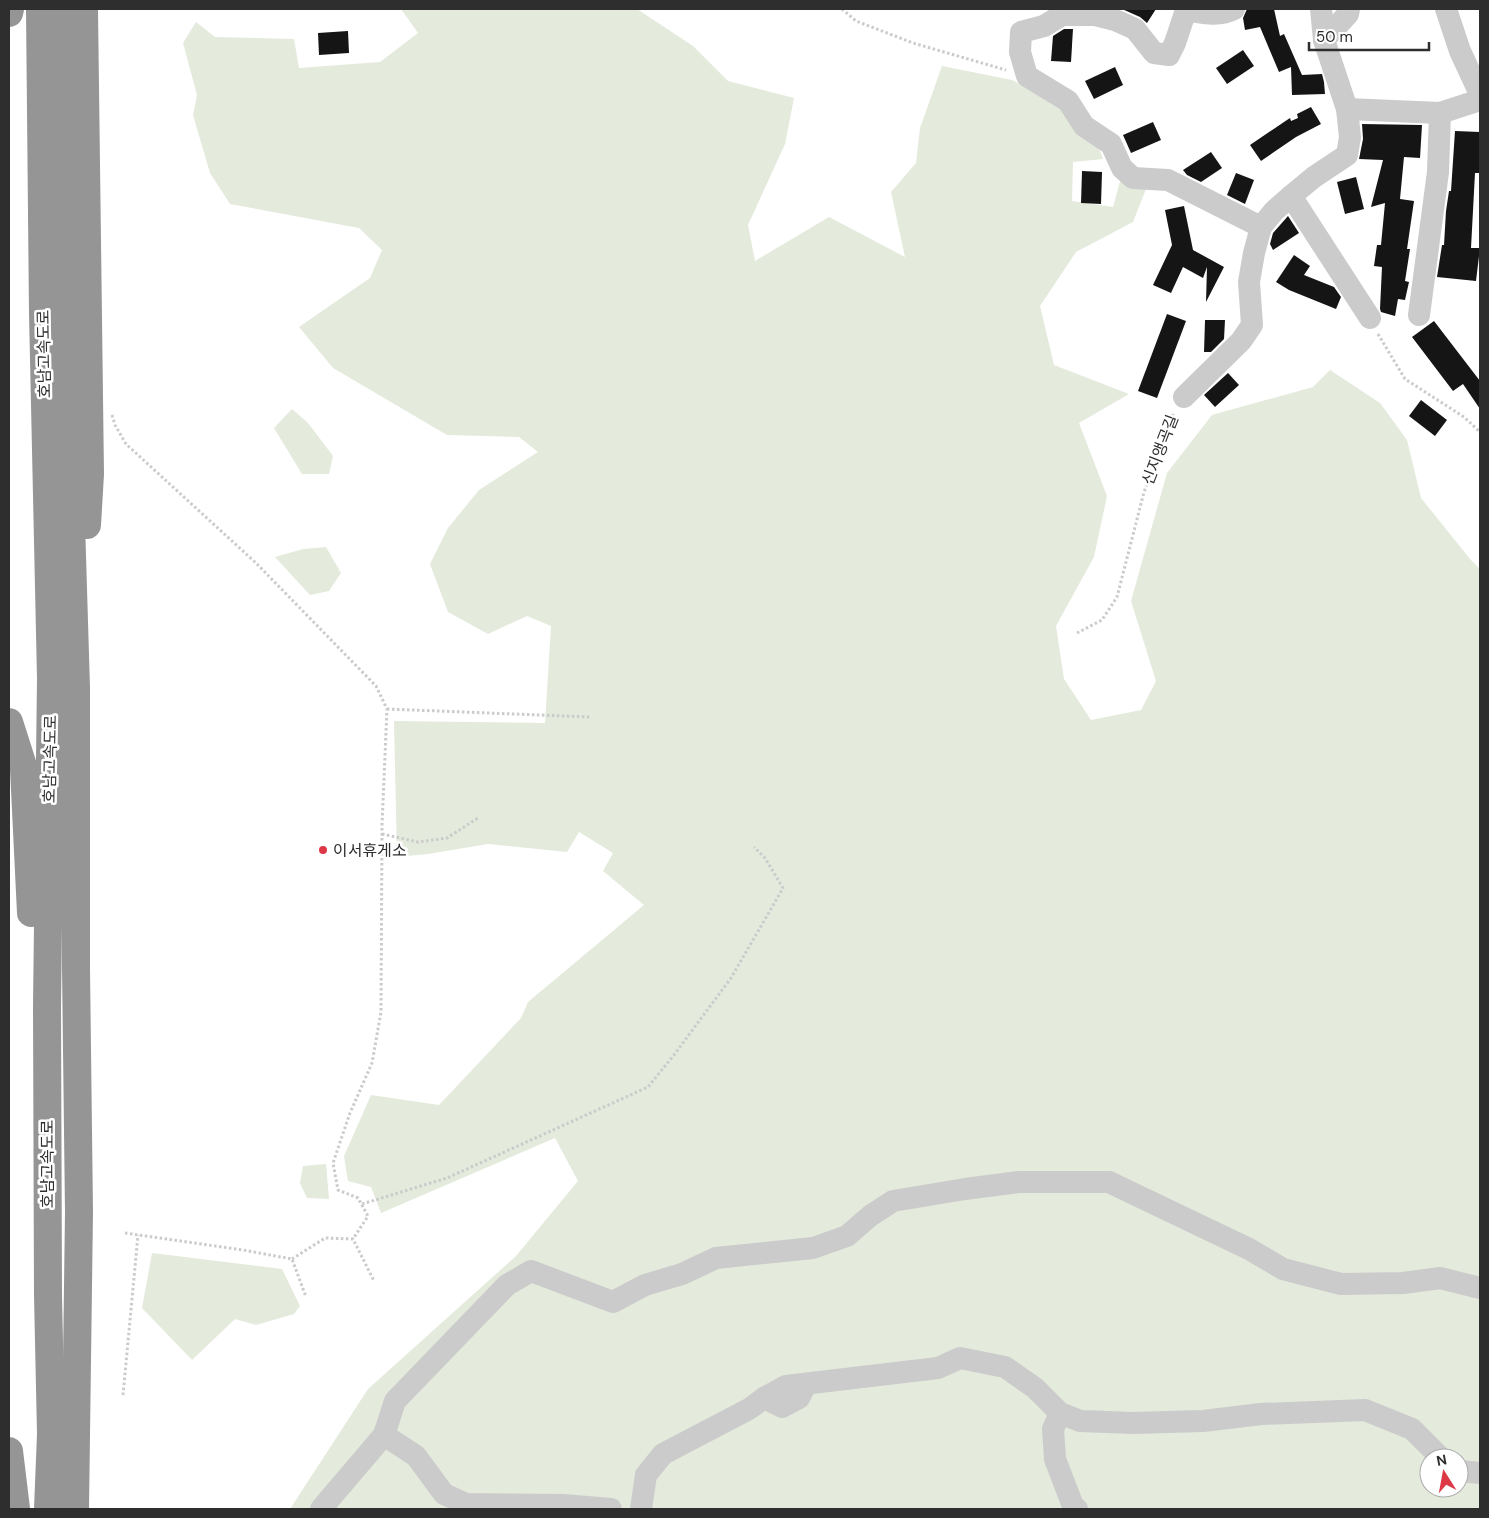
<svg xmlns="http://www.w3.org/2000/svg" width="1489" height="1518" font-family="'DM Sans','Noto Sans KR',sans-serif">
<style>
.green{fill:#e4eadc;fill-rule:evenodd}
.building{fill:#151515}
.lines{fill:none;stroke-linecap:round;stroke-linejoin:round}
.path{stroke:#cbcbcb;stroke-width:3;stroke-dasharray:2.5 2.5;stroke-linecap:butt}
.minor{stroke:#cbcbcb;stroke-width:22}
.highway{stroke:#959595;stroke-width:28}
.poi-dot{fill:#dc3845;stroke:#fff;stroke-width:2}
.labels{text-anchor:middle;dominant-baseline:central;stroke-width:5;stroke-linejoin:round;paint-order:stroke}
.street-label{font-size:16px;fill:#2e2e2e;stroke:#fff}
.poi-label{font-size:16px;fill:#2e2e2e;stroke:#fff;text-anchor:start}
</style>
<rect width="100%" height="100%" fill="#fff"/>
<g class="green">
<path d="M401 9H637L693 46 728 81 794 98 785 144 748 225 755 261 829 217 905 257 891 192 916 163 920 128 942 66 1012 80 1053 101 1097 143 1103 159 1073 162 1072 201 1113 207 1121 178 1146 189 1133 222 1076 252 1040 306 1054 365 1129 394 1079 423 1107 496 1094 557 1056 626 1064 679 1091 720 1141 710 1156 681 1131 601 1167 473 1212 415 1313 387 1330 370 1380 403 1407 440 1421 498 1470 559 1480 569V1509H290L368 1389 516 1256 578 1181 555 1138 381 1213 371 1187 348 1181 344 1156 371 1095 439 1105 521 1018 528 1002 644 905 603 871 613 853 579 832 567 852 488 844 428 854 397 857 394 721 545 723 551 626 527 616 488 634 448 612 430 564 448 528 479 490 538 452 519 437 447 435 333 368 299 327 370 278 382 250 359 228 230 204 210 173 193 115 197 95 183 43 196 22 215 37 294 39 299 68 380 62 418 33ZM1429 1458H1459V1488H1429Z"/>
<polygon points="292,409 308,423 333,456 329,474 302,474 274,428"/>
<polygon points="326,547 341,573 329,591 310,595 275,557 303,549"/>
<polygon points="326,1164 329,1199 307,1198 300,1183 303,1166"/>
<polygon points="152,1253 282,1269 300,1306 294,1314 256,1325 235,1319 192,1360 142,1308"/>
</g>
<g class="building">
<polygon points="1122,9 1156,9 1147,23 1140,17"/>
<polygon points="1247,9 1274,9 1280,36 1284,34 1302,75 1322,74 1324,82 1325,94 1292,95 1291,67 1279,72 1260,27 1245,30 1243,18"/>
<polygon points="1064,29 1073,29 1071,62 1051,61 1053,36"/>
<polygon points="348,31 349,53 319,55 318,33"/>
<polygon points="1243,50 1254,66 1227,84 1216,68"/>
<polygon points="1115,67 1123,85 1094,99 1085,81"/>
<polygon points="1311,107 1321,124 1296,137 1261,161 1250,145 1284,122 1290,118 1291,121 1298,118 1297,114"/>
<polygon points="1153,122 1161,140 1131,153 1123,135"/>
<polygon points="1362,124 1422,125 1420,158 1404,157 1400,199 1414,201 1407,249 1410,249 1405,281 1409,282 1405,300 1398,299 1395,316 1381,312 1380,309 1382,267 1374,266 1377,245 1381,245 1385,203 1371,207 1383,160 1359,159 1363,139"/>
<polygon points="1455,131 1480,132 1479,173 1475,173 1471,248 1480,248 1476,281 1437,277 1442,245 1444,245 1446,211 1449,191 1451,191"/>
<polygon points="1211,152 1222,168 1201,182 1187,175 1183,170"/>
<polygon points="1082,171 1102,172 1101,204 1081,203"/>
<polygon points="1236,173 1254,180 1245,204 1227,195"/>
<polygon points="1356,177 1364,209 1345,214 1337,182"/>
<polygon points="1184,206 1193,250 1224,267 1206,302 1207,267 1203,278 1183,267 1171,293 1153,285 1172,245 1165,210"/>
<polygon points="1288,216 1299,233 1273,250 1270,244 1273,233"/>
<polygon points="1294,255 1310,266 1304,275 1334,287 1341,297 1336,309 1289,290 1276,282"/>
<polygon points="1167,314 1186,321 1157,398 1138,391"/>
<polygon points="1205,320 1225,320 1224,339 1211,352 1204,352"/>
<polygon points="1434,321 1480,381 1480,409 1463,384 1453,391 1412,337"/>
<polygon points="1228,373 1239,385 1215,407 1204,395"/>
<polygon points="1421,400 1447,420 1435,436 1409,416"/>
</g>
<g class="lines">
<g class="path">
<polyline points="842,9 856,21 913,43 1006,70"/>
<polyline points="1378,334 1405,379 1464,417 1480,432"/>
<polyline points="112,415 115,425 126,444 256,563 376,686 387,709 382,825 381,1012 372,1063 350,1113 333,1163 338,1190 358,1198 368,1216 353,1239"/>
<polyline points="1077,633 1102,620 1117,597 1144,492 1174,412"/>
<polyline points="387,709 590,717"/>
<polyline points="382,834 418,842 447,838 478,818"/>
<polyline points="362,1204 447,1178 648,1087 674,1055 731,978 783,888 765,858 754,847"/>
<polyline points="125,1233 243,1250 292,1259 306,1297"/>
<polyline points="292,1259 325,1238 353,1239 374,1281"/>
<polyline points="123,1395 138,1235"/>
</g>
<g class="minor">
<path d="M1234 9C1219 17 1203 13 1186 10L1175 43 1169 55 1154 53 1135 29 1115 20 1095 15H1062L1044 26 1021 32 1020 52 1027 76 1068 101 1084 126 1111 144 1122 168 1133 178 1168 180 1261 227"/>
<polyline points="1321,9 1324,40"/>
<polyline points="1446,9 1460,51 1480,94"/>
<polyline points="1347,109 1440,113 1480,100"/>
<polyline points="1291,196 1370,318"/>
<polyline points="1419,315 1438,172 1440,113"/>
<polyline points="1184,397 1241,341 1252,325 1249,282 1254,253 1261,227 1274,211 1291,196 1314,177 1347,155 1350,137 1347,109 1324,40 1348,14 1349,9"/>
<polyline points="764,1398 782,1407 799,1398 806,1384"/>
<polyline points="1060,1413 1053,1429 1055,1459 1073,1506 1077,1509"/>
<polyline points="384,1435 416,1456 444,1494 466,1504 563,1505 611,1509"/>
<polyline points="1459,1471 1480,1473"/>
<polyline points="321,1509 384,1435 395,1401 507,1285 531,1271 613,1302 645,1285 682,1274 716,1258 813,1248 847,1236 870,1216 893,1201 965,1189 1019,1182 1109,1182 1249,1249 1283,1269 1341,1284 1403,1283 1440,1278 1480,1288"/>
<polyline points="641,1509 646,1475 663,1454 749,1409 764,1398 786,1386 938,1368 960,1358 1005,1367 1035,1388 1060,1413 1080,1421 1133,1423 1203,1421 1261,1414 1365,1410 1412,1429 1441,1458"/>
</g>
<g class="highway">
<polyline points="40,9 43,313 51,678 47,1007 48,1295 51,1434 48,1509"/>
<polyline points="66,9 65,324 76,688 76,968 79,1212 75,1509"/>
<polyline points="84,9 90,474 87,525"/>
<polyline points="9,13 10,9"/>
<polyline points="9,722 24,769 31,913"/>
<polyline points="9,1451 16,1509"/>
</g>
</g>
<circle class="poi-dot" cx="323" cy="850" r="5"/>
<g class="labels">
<g class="street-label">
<text transform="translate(44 354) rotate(-91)">호남고속도로</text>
<text transform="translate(1160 450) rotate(-69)">신지앵곡길</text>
<text transform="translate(50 759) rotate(-89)">호남고속도로</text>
<text transform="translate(47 1164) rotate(-90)">호남고속도로</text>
</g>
<g class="poi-label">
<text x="333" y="850">이서휴게소</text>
</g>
</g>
<rect width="1489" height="1518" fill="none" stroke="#2e2e2e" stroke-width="20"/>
<g transform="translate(1444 1473) rotate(349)"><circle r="24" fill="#ffffff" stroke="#ababab"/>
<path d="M0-4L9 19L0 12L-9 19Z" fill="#dc3845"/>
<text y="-8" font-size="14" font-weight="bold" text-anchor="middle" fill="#2e2e2e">N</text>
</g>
<path d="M1309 42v8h120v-8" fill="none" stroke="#2e2e2e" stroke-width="2.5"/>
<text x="1316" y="42" font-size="15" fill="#2e2e2e" stroke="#ffffff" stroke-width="4" paint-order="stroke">50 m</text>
</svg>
